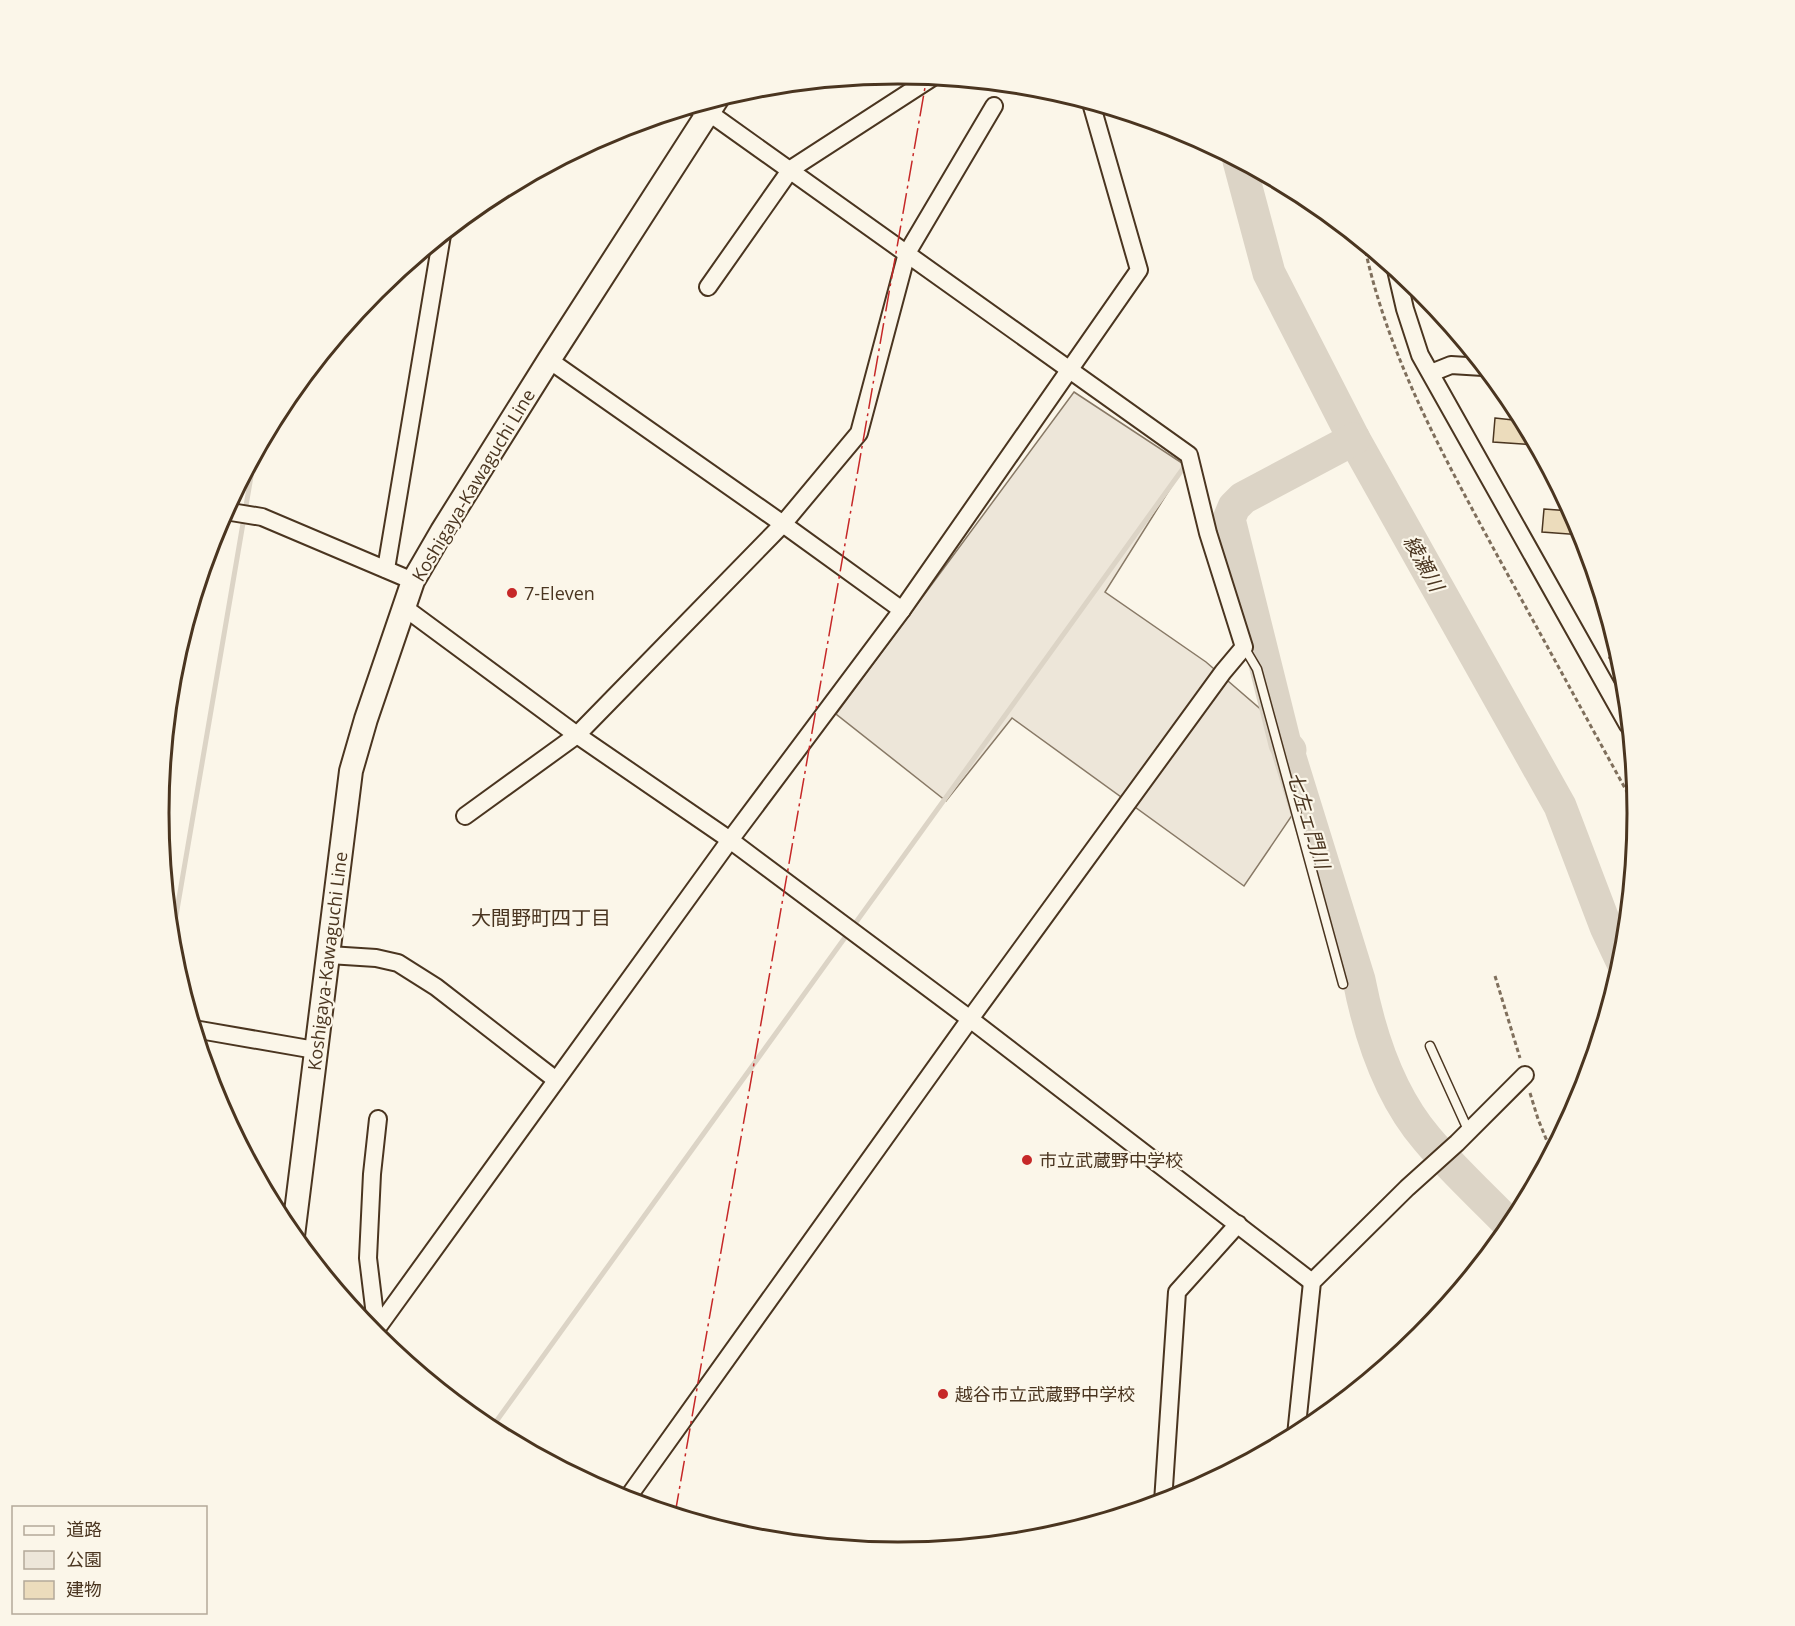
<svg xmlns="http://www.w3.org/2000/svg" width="1795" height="1626" font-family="'Open Sans','Noto Sans JP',sans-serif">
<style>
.green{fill:#ede6d9;stroke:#887966;stroke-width:1.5}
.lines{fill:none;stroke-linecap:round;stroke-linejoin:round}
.stream{stroke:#dcd4c6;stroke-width:5}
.river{stroke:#dcd4c6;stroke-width:33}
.building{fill:#ecdcbc;stroke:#4a3520;stroke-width:1.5}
.service-casing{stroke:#4a3520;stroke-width:11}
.minor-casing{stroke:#4a3520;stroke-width:20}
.secondary-casing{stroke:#4a3520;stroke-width:26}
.path{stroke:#7f6f5c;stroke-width:3;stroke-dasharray:4.5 3;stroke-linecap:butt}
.service{stroke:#fbf6e9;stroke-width:8}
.minor{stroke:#fbf6e9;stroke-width:16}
.secondary{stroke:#fbf6e9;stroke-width:22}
.power{stroke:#c62828;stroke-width:1.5;stroke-dasharray:21 4.5 3 4.5;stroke-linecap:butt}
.poi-dot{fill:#c62828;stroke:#fbf6e9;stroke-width:2}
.labels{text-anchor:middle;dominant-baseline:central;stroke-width:4.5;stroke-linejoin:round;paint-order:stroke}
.street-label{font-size:18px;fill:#4a3520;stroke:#fbf6e9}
.poi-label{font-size:18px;fill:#4a3520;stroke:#fbf6e9;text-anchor:start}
.water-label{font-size:20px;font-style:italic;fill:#4a3520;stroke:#fbf6e9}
.neighbourhood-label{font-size:20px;fill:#4a3520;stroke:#fbf6e9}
.rim{fill:none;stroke:#4a3520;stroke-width:3}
</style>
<rect width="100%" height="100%" fill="#fbf6e9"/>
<polygon class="green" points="1074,392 1185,465 1105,592 1206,662 1265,713 1295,811 1244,886 1012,718 946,801 836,714"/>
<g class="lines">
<g class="stream">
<polyline points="171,945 255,453"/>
<polyline points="490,1430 1187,463"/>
</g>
<g class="river">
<polyline points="1239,161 1269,273 1354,439 1560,806 1606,927 1622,961"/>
<path d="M1354 439 1243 498 1234 507 1229 519 1285 744 1290 750 1288 751 1359 980C1370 1036 1390 1096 1427 1139 1453 1170 1483 1197 1511 1226"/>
</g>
</g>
<g class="building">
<polygon points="1495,418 1522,421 1535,445 1493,442"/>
<polygon points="1544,509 1571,511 1582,535 1542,532"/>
<polygon points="1615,644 1621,664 1609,658"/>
</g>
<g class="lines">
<defs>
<g id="service">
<polyline points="1244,647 1257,669 1343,984"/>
<polyline points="1430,1046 1469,1132"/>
</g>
<g id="minor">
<polyline points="1396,270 1405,309 1420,355 1628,725"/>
<polyline points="708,287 791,169 933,77"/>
<polyline points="549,360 783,524 902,610"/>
<polyline points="1431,373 1451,365 1483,367"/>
<polyline points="225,511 262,517 413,581"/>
<polyline points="386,569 442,235"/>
<polyline points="405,608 577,735 730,840 970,1019 1312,1282"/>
<polyline points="465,816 577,735 783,524 859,433 907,253 994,106"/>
<polyline points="329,955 376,958 398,963 436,987 556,1080"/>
<polyline points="194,1029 315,1050"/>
<polyline points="377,1332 368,1258 372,1174 378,1119"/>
<polyline points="373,1334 730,840 902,610 1139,270 1091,103"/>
<polyline points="1296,1435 1312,1282 1407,1188 1457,1143 1525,1075"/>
<polyline points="626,1500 970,1019 1223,672 1244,647 1208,533 1189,455 708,112 693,106"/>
<polyline points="1163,1502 1177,1292 1238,1224"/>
</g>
<polyline id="secondary" points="293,1236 351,771 366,719 413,581 442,531 549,360 717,99"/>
</defs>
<use href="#service" class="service-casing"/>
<use href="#minor" class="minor-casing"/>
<use href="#secondary" class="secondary-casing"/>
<g class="path">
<path d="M1364 244C1387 355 1443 455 1497 555 1544 640 1590 725 1637 810"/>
<polyline points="1495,976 1520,1058"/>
<polyline points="1530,1093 1538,1119 1551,1151"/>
</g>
<use href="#service" class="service"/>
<use href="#minor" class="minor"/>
<use href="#secondary" class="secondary"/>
<polyline class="power" points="675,1514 927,76"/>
</g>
<g class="poi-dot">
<circle cx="512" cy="593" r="6"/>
<circle cx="1027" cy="1160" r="6"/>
<circle cx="943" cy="1394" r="6"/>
</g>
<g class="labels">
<g class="street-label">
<text transform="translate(473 485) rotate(-59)">Koshigaya-Kawaguchi Line</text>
<text transform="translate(327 961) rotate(-83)">Koshigaya-Kawaguchi Line</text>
</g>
<g class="poi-label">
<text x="524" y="593">7-Eleven</text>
<text x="1039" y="1160">市立武蔵野中学校</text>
<text x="955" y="1394">越谷市立武蔵野中学校</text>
</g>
<g class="water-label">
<text transform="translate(1424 563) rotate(61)">綾瀬川</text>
<text transform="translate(1309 820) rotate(73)">七左ェ門川</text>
</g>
<g class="neighbourhood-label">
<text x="541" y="917">大間野町四丁目</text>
</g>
</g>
<path d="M0 0H1795V1626H0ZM169 813a729 729 0 1 1 1458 0a729 729 0 1 1-1458 0Z" fill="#fbf6e9" fill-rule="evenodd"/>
<path class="rim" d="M169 813a729 729 0 1 1 1458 0a729 729 0 1 1-1458 0Z"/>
<rect x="12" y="1506" width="195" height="108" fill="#fbf6e9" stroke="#b4a999" stroke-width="1.5"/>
<rect x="24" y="1526" width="30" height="9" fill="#fbf6e9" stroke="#b4a999" stroke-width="1.5"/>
<text x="66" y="1536" font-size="18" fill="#4a3520">道路</text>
<rect x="24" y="1551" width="30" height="18" fill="#ede6d9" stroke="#b4a999" stroke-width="1.5"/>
<text x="66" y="1566" font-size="18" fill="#4a3520">公園</text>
<rect x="24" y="1581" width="30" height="18" fill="#ecdcbc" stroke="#b4a999" stroke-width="1.5"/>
<text x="66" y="1596" font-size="18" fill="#4a3520">建物</text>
</svg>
